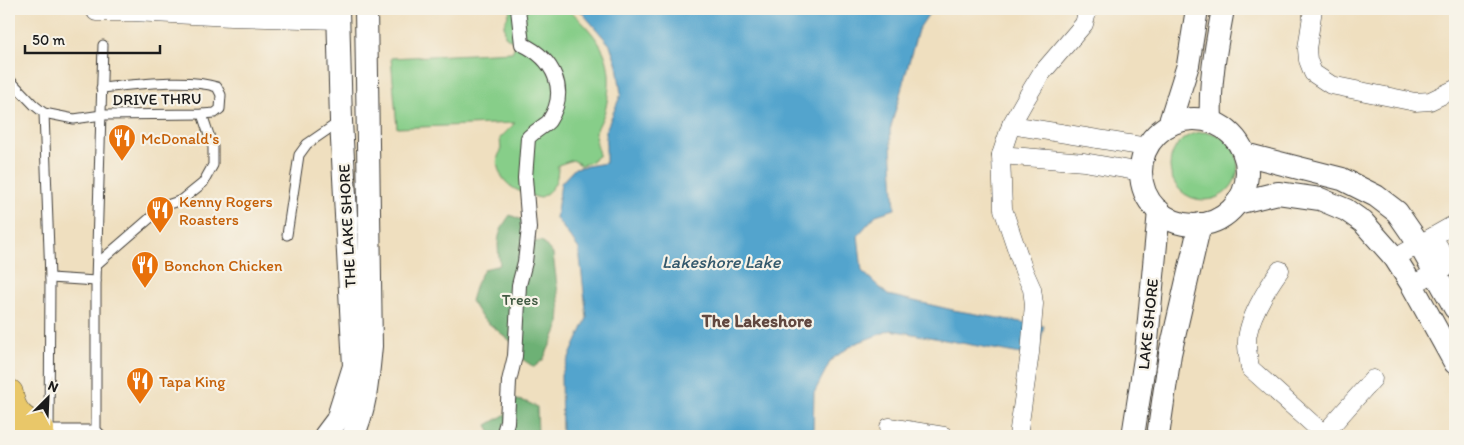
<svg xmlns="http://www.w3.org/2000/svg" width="1464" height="445" font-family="Itim,sans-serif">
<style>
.green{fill:#87ce89;stroke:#527552}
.forest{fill:#6db175;stroke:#446648}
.water{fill:#52a4cd;stroke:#376074}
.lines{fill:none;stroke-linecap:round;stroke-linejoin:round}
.service-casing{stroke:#3c3934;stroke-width:11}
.pedestrian-casing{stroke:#3c3934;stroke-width:16}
.minor-casing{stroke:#3c3934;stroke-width:19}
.tertiary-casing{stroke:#3c3934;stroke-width:24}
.motorway-casing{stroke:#3c3934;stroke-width:29}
.service{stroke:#fff;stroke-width:9}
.pedestrian{stroke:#fff;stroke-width:14}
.minor{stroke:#fff;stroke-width:18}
.tertiary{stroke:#fff;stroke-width:22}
.motorway{stroke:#e9c769;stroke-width:28}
.labels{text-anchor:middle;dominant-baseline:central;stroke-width:4.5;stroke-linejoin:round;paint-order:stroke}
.street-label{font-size:16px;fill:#1c1c1c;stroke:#f7f3e8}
.food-label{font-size:16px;fill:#c56008;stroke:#f7f3e8;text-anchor:start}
.park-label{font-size:16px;fill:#415a42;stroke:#f7f3e8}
.water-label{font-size:18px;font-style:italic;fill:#34596c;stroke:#f7f3e8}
.neighbourhood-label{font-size:18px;font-weight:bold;fill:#614840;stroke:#f7f3e8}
</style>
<rect width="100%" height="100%" fill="#f7f3e8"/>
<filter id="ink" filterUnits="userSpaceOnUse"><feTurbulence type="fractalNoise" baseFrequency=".02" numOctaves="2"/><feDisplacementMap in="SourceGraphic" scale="10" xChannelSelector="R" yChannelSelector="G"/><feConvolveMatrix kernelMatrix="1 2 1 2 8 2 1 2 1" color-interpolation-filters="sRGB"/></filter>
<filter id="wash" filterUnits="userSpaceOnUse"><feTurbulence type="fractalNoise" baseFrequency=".0096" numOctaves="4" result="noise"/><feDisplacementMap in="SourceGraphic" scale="20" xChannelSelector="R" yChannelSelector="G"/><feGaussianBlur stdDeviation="1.12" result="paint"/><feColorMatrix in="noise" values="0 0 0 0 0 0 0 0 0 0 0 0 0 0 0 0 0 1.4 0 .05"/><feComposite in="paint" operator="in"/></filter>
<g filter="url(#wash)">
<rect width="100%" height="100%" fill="#efdfbf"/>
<g class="green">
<path d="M511 9H569C602 41 616 59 606 107 604 117 599 124 596 132 594 138 598 149 599 155L589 163 581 165 573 160 558 165C558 182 554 189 540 198 532 196 524 194 517 190 503 184 491 164 501 151L500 138 515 123 397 128 391 58 512 52 516 44 505 36 504 24Z"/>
<circle cx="1204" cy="166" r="34"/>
</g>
<g class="forest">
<path d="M510 215 527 222 533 242 542 241 553 254 560 309 559 325 554 337 543 360 534 367 519 357 513 343 482 318 471 301 476 284 484 269 500 265C497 242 496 234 510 215Z"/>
<polygon points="512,399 527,402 537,407 538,436 493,436 487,425 506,414"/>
</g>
<polygon class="water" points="579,9 932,9 918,30 890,130 895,209 876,215 858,235 862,271 888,295 953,310 1044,326 1037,357 891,330 854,344 831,360 814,393 813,431 816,436 562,436 561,375 587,318 579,249 556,218 561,183 575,168 606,163 606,130 621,94 617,65 610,45"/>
</g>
<g filter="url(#ink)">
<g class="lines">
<defs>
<g id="service">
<path d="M9 79 34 105 44 113 74 119 102 115 202 114 215 113 220 109 221 95 217 87C188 77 133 85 101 88"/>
<polyline points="44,113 50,278 49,431"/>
<polyline points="287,235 299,155 307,144 339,122"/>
<polyline points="97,264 164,206 182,200 203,183 213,165 213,147 202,114"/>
<polyline points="50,278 96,281"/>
<polyline points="44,430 96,430"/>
<polyline points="102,436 96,430 96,281 103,45"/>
</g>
<path id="pedestrian" d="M503 436 507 422 509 381 515 356 519 285 525 262 529 228 525 178 528 138C532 133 547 124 549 121 569 90 554 59 522 44L518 9"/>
<g id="minor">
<polyline points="1313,9 1307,49 1308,60 1313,73 1331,85 1415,102 1430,101 1455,89"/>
<polyline points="96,12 133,12 231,17 339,20"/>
<polyline points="1011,125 1147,147"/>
<polyline points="1001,155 1084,162 1141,172"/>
<polyline points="1433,237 1450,265"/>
<polyline points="1395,258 1455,224"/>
<path d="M1280 270C1267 288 1246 322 1247 344 1247 352 1249 360 1250 368L1326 436"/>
<polyline points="1412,285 1455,262"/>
<polyline points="889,427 944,436"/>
<polyline points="1324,434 1373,379"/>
<polyline points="1018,436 1030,353 1034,304 1032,289 1024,271 1003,209 1001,155 1011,125 1024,102 1041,74 1084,24 1088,9"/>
</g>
<g id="tertiary">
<circle cx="1194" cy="172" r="53"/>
<path d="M1211 122C1209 83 1216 47 1223 9"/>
<polyline points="1169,125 1188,65 1197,9"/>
<polyline points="1244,154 1342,179 1376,196 1397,212 1419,244 1455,308"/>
<polyline points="1237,203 1278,193 1320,199 1346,210 1363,222 1395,258 1412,285 1455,363"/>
<polyline points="325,436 337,420 354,366 341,121 338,9"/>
<path d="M353 436C366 408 368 377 371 346L366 9"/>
<polyline points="1133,436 1146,352 1159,211"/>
<polyline points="1158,436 1170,354 1200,224"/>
</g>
<path id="motorway" d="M9 393C12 414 22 421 40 429"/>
</defs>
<use href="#service" class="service-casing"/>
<use href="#pedestrian" class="pedestrian-casing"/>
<use href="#minor" class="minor-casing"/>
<use href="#tertiary" class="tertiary-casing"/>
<use href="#motorway" class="motorway-casing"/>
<use href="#service" class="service"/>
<use href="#pedestrian" class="pedestrian"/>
<use href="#minor" class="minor"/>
<use href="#tertiary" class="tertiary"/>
<use href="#motorway" class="motorway"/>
</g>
</g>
<defs>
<symbol id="restaurant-pin" viewBox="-11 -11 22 30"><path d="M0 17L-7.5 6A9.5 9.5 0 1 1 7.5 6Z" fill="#e8710a" stroke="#f7f3e8"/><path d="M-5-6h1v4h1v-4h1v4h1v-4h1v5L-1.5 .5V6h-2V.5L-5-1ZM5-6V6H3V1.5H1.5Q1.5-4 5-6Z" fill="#fff"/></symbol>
</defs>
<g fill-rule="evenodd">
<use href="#restaurant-pin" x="106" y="122" width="32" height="43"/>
<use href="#restaurant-pin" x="144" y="194" width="32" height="43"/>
<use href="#restaurant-pin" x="129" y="249" width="32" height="43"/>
<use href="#restaurant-pin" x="124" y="365" width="32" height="43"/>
</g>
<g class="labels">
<g class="street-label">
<text transform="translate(157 99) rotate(-1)">DRIVE THRU</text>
<text transform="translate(347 226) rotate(-93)">THE LAKE SHORE</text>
<text transform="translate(1148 324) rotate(-84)">LAKE SHORE</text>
</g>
<g class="food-label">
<text x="141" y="138">McDonald's</text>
<text x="179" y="201">Kenny Rogers<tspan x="179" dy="18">Roasters</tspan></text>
<text x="164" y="265">Bonchon Chicken</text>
<text x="159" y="381">Tapa King</text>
</g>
<g class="park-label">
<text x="520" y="299">Trees</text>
</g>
<g class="water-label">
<text x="721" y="262">Lakeshore Lake</text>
</g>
<g class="neighbourhood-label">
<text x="757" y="321">The Lakeshore</text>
</g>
</g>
<rect width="1464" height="445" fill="none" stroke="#f7f3e8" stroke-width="30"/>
<g transform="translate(48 398) rotate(24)" stroke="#f7f3e8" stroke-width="4" paint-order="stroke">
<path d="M0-4L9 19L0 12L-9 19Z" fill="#1c1c1c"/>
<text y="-8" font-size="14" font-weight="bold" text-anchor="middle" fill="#1c1c1c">N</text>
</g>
<path d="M25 45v8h135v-8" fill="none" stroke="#1c1c1c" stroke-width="2.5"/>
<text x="32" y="45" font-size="15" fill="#1c1c1c" stroke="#f7f3e8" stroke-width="4" paint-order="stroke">50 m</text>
</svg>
